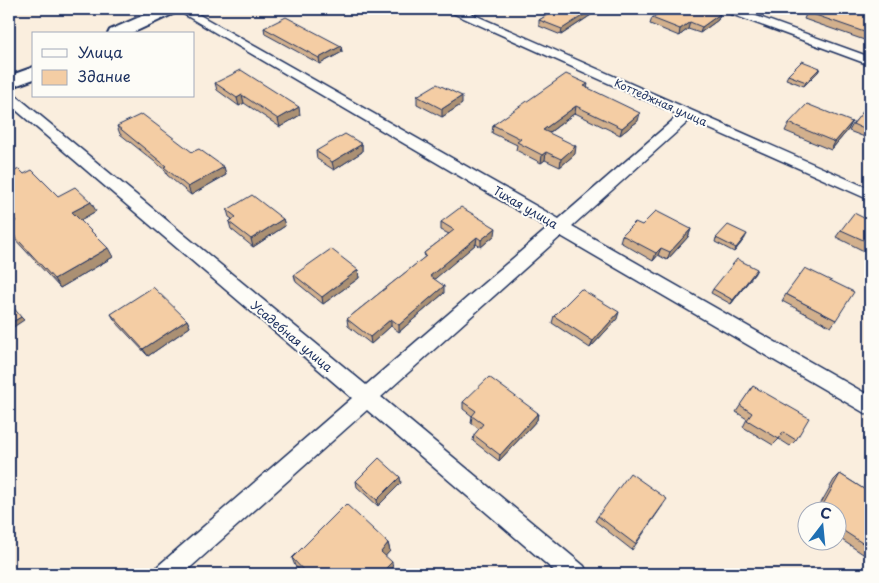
<svg xmlns="http://www.w3.org/2000/svg" width="879" height="583" font-family="'Playpen Sans',sans-serif">
<style>
.lines{fill:none;stroke-linecap:round;stroke-linejoin:round}
.minor-casing{stroke:#1b2f5e;stroke-width:3}
.secondary-casing{stroke:#1b2f5e;stroke-width:4}
.minor{fill:#fdfcf7;fill-rule:evenodd}
.secondary{fill:#fdfcf7;fill-rule:evenodd}
.wall{fill:#d2b08d;stroke:#1b2f5e}
.shaded-wall{fill:#ab9073;stroke:#1b2f5e}
.building{fill:#f4cda4;stroke:#1b2f5e}
.labels{text-anchor:middle;dominant-baseline:central;stroke-width:4;stroke-linejoin:round;paint-order:stroke}
.far-street-label{font-size:11px;fill:#1b2f5e;stroke:#fdfcf7}
.street-label{font-size:12px;fill:#1b2f5e;stroke:#fdfcf7}
</style>
<rect width="100%" height="100%" fill="#faeede"/>
<filter id="ink" filterUnits="userSpaceOnUse"><feTurbulence type="fractalNoise" baseFrequency=".02" numOctaves="2"/><feDisplacementMap in="SourceGraphic" scale="10" xChannelSelector="R" yChannelSelector="G"/><feConvolveMatrix kernelMatrix="1 2 1 2 8 2 1 2 1" color-interpolation-filters="sRGB"/></filter>
<g filter="url(#ink)">
<g class="lines">
<defs>
<g id="minor">
<polygon points="175,9 189,9 559,219 679,115 448,11 447,9 461,9 870,189 870,200 690,120 572,226 870,396 870,415 863,412 561,236 381,397 584,566 588,574 558,574 367,410 183,574 154,574 158,566 352,398 9,104 9,93 14,94 366,385 548,228"/>
<polygon points="722,9 737,9 870,57 870,65 723,11"/>
</g>
<g id="secondary">
<polygon points="158,9 179,9 177,12 130,34 108,34 110,30"/>
<polygon points="34,67 34,79 9,88 9,76"/>
</g>
</defs>
<use href="#minor" class="minor-casing"/>
<use href="#secondary" class="secondary-casing"/>
<use href="#minor" class="minor"/>
<use href="#secondary" class="secondary"/>
</g>
<g class="wall">
<polygon points="557,9 595,9 594,13 561,35 539,26 539,20"/>
<polygon points="870,9 870,42 804,19 807,12"/>
<polygon points="720,14 718,20 700,33 688,29 679,36 650,24 652,18"/>
<polygon points="264,28 341,46 342,52 320,64 265,34"/>
<polygon points="820,68 818,72 804,86 786,79 788,75"/>
<polygon points="215,83 300,115 280,127 244,103 239,106 217,90"/>
<polygon points="588,84 587,88 638,121 620,135 575,113 549,133 575,154 560,167 545,160 541,163 516,150 517,145 492,133 493,125"/>
<polygon points="417,96 462,104 442,117 417,104"/>
<polygon points="870,103 870,139 849,131 853,124"/>
<polygon points="852,122 848,130 831,150 785,131 789,123"/>
<polygon points="117,126 192,152 224,167 226,175 191,195 167,175 165,170 120,134"/>
<polygon points="362,144 362,152 334,170 317,159 316,151"/>
<polygon points="9,174 24,174 58,196 96,211 80,220 113,257 60,288 12,236 9,231 9,225 15,222 9,216"/>
<polygon points="227,210 283,219 285,226 253,247 231,229 229,222 232,219 229,217"/>
<polygon points="870,221 870,254 836,237 841,230"/>
<polygon points="441,222 495,235 481,247 476,244 434,279 444,293 399,332 391,326 371,344 348,326 347,319 425,257 424,253 449,234 441,230"/>
<polygon points="642,225 691,229 688,237 667,260 658,255 653,261 620,242 622,235"/>
<polygon points="716,238 745,238 734,252 715,242"/>
<polygon points="358,270 359,278 323,304 296,282 294,275"/>
<polygon points="755,273 731,304 711,293 713,289"/>
<polygon points="786,294 836,320 831,327 782,301"/>
<polygon points="111,314 187,320 190,327 148,356 115,321"/>
<polygon points="554,316 617,319 590,348 552,323"/>
<polygon points="753,386 796,440 790,446 779,439 773,445 743,427 747,419 736,412"/>
<polygon points="463,402 538,413 537,420 499,461 473,441 474,435 479,429 471,423 472,416 463,409"/>
<polygon points="840,474 870,493 870,549 863,554 836,536 836,510 817,510 834,480"/>
<polygon points="356,481 401,483 378,506 357,487"/>
<polygon points="663,505 632,550 595,521 598,516"/>
<polygon points="388,543 390,551 385,556 393,569 388,574 304,574 295,566 292,558"/>
</g>
<g class="shaded-wall">
<polygon points="590,9 595,9 594,13 561,35 562,29"/>
<polygon points="720,14 718,20 700,33 702,27"/>
<polygon points="690,22 688,29 679,36 680,29"/>
<polygon points="341,46 342,52 320,64 319,58"/>
<polygon points="820,68 818,72 804,86 806,82"/>
<polygon points="242,95 244,103 239,106 237,98"/>
<polygon points="462,96 462,104 442,117 442,109"/>
<polygon points="576,106 575,113 542,138 543,130"/>
<polygon points="299,107 300,115 280,127 278,119"/>
<polygon points="640,113 638,121 620,135 622,128"/>
<polygon points="852,122 848,130 831,150 835,142"/>
<polygon points="362,144 362,152 334,170 332,162"/>
<polygon points="576,146 575,154 560,167 561,159"/>
<polygon points="546,152 545,160 541,163 542,155"/>
<polygon points="224,167 226,175 191,195 188,187"/>
<polygon points="91,202 96,211 77,222 72,212"/>
<polygon points="283,219 285,226 253,247 251,239"/>
<polygon points="496,228 495,235 481,247 481,240"/>
<polygon points="691,229 688,237 667,260 670,252"/>
<polygon points="747,234 745,238 734,252 736,248"/>
<polygon points="477,237 476,244 430,283 430,276"/>
<polygon points="108,248 113,257 60,288 54,279"/>
<polygon points="661,248 658,255 653,261 656,253"/>
<polygon points="757,269 755,273 731,304 733,300"/>
<polygon points="358,270 359,278 323,304 322,297"/>
<polygon points="444,286 444,293 399,332 399,325"/>
<polygon points="619,312 617,319 590,348 593,341"/>
<polygon points="21,317 24,320 9,330 9,324"/>
<polygon points="391,319 391,326 371,344 370,337"/>
<polygon points="187,320 190,327 148,356 143,349"/>
<polygon points="538,413 537,420 499,461 500,455"/>
<polygon points="400,477 401,483 378,506 377,500"/>
<polygon points="388,543 390,551 382,560 381,552"/>
<polygon points="392,562 393,569 388,574 380,574"/>
</g>
<g class="building">
<polygon points="557,9 593,9 562,29 539,20"/>
<polygon points="665,9 707,9 720,14 702,27 690,22 680,29 652,18"/>
<polygon points="811,9 870,9 870,34 807,12"/>
<polygon points="286,17 341,46 319,58 264,28"/>
<polygon points="802,61 820,68 806,82 788,75"/>
<polygon points="241,70 299,107 278,119 242,95 237,98 215,83"/>
<polygon points="566,74 588,84 584,86 640,113 622,128 576,106 543,130 576,146 561,159 546,152 542,155 517,142 521,139 493,125"/>
<polygon points="437,84 462,96 442,109 417,96"/>
<polygon points="870,103 870,132 853,124"/>
<polygon points="807,104 852,122 835,142 789,123"/>
<polygon points="142,114 192,152 199,149 224,167 188,187 164,167 166,166 117,126"/>
<polygon points="345,134 362,144 332,162 316,151"/>
<polygon points="19,169 24,174 32,170 58,196 75,187 91,202 72,212 108,248 54,279 9,230 9,225 16,221 9,213 9,174"/>
<polygon points="252,195 283,219 251,239 229,222 236,217 227,210"/>
<polygon points="461,207 496,228 481,240 477,237 430,276 444,286 399,325 391,319 370,337 347,319 426,256 424,253 454,230 441,222"/>
<polygon points="656,211 691,229 670,252 661,248 656,253 622,235 635,222 642,225"/>
<polygon points="854,213 870,221 870,243 841,230"/>
<polygon points="728,225 747,234 736,248 716,238"/>
<polygon points="331,249 358,270 322,297 294,275"/>
<polygon points="737,259 757,269 733,300 713,289"/>
<polygon points="805,268 854,292 836,320 786,294"/>
<polygon points="153,287 187,320 143,349 111,314"/>
<polygon points="581,289 619,312 593,341 554,316"/>
<polygon points="9,302 21,317 9,324"/>
<polygon points="489,377 538,413 500,455 474,435 483,424 472,416 476,411 463,402"/>
<polygon points="753,386 809,418 796,440 783,432 779,439 747,420 752,413 740,405"/>
<polygon points="379,458 400,477 377,500 356,481"/>
<polygon points="630,473 667,499 635,544 598,516"/>
<polygon points="840,474 870,493 870,548 836,526 836,510 820,510"/>
<polygon points="346,504 388,543 381,552 392,562 380,574 307,574 292,558"/>
</g>
</g>
<g class="labels">
<g class="far-street-label">
<text transform="translate(661 102) rotate(24)">Коттеджная улица</text>
</g>
<g class="street-label">
<text transform="translate(526 207) rotate(30)">Тихая улица</text>
<text transform="translate(292 336) rotate(40)">Усадебная улица</text>
</g>
</g>
<rect width="879" height="583" fill="none" stroke="#fdfcf7" stroke-width="30"/>
<rect x="15" y="15" width="849" height="553" fill="none" stroke="#1b2f5e" stroke-width="2" filter="url(#ink)"/>
<rect x="32" y="32" width="162" height="65" fill="#fdfcf7" stroke="#a3aaba"/>
<rect x="42" y="49" width="25" height="8" fill="#fdfcf7" stroke="#a3aaba"/>
<text x="78" y="58" font-size="15" fill="#1b2f5e">Улица</text>
<rect x="42" y="70" width="25" height="15" fill="#f4cda4" stroke="#a3aaba"/>
<text x="78" y="82" font-size="15" fill="#1b2f5e">Здание</text>
<g transform="translate(822 526) rotate(16)"><circle r="24" fill="#fdfcf7" stroke="#a3aaba"/>
<path d="M0-4L9 19L0 12L-9 19Z" fill="#1f6fb2"/>
<text y="-8" font-size="14" font-weight="bold" text-anchor="middle" fill="#1b2f5e">С</text>
</g>
</svg>
